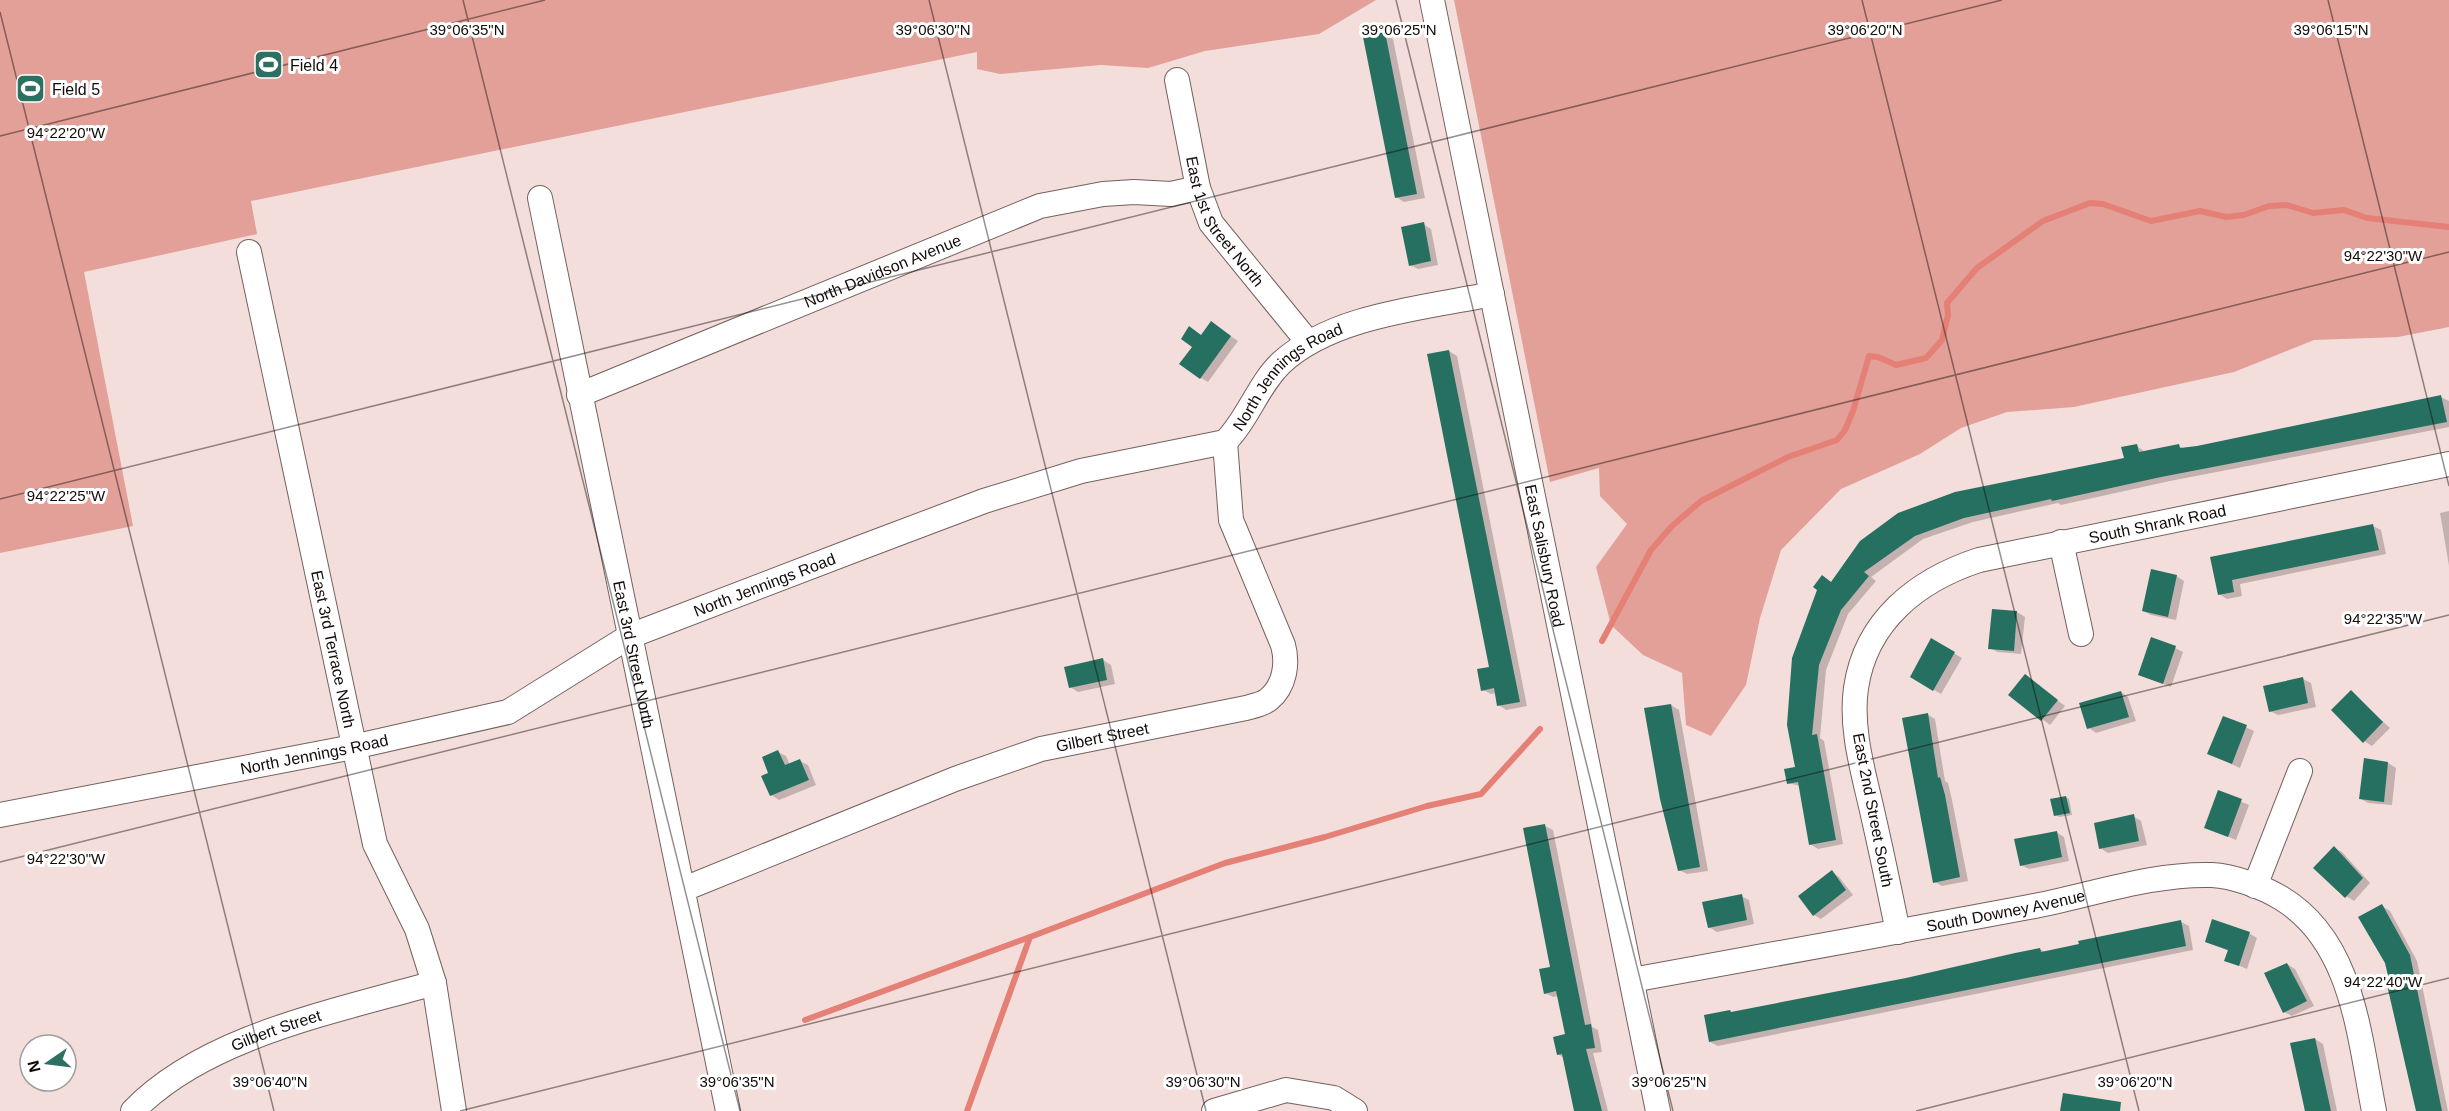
<svg xmlns="http://www.w3.org/2000/svg" width="2449" height="1111" font-family="Arial,sans-serif">
<style>
.green{fill:#e3a098}
.shadow{fill:#0003}
.lines{fill:none;stroke-linecap:round;stroke-linejoin:round}
.stream{stroke:#e58076;stroke-width:6}
.building{fill:#267061}
.minor-casing{stroke:#74615f;stroke-width:26}
.minor{stroke:#fff;stroke-width:24}
.ticks{fill:none;stroke:#120b0a;stroke-width:1.5;stroke-opacity:0.45}
.labels{text-anchor:middle;dominant-baseline:central;stroke-width:6;stroke-linejoin:round;paint-order:stroke}
.poi-label{font-size:16px;fill:#120b0a;stroke:#fff;text-anchor:start}
.street-label{font-size:16px;fill:#120b0a;stroke:#fff}
.ticks-label{font-size:15px;text-anchor:middle;fill:#120b0a;stroke:#fff;stroke-width:6;stroke-linejoin:round;paint-order:stroke}
</style>
<rect width="100%" height="100%" fill="#f4dedb"/>
<g class="green">
<polygon points="0,0 1376,0 1319,34 1205,51 1148,68 1101,65 1000,74 977,69 977,52 251,201 257,234 84,272 133,526 0,553"/>
<polygon points="1454,0 2449,0 2449,327 2398,337 2314,340 2234,372 2074,407 2007,412 1961,428 1920,454 1841,489 1781,550 1760,618 1746,685 1711,736 1686,725 1682,673 1643,655 1611,625 1596,567 1627,524 1600,496 1599,468 1550,482"/>
</g>
<g class="shadow">
<polygon points="1385,34 1393,39 1425,198 1404,202 1396,197"/>
<polygon points="1423,224 1431,229 1438,265 1418,269 1410,265"/>
<polygon points="1219,328 1238,341 1208,382 1201,378 1194,346 1202,336"/>
<polygon points="1449,351 1457,356 1527,706 1506,710 1499,705 1496,693 1491,694 1483,690 1491,668"/>
<polygon points="2441,397 2449,401 2449,427 2170,481 2061,505 2058,503 1973,522 1923,539 1871,577 1876,581 1848,614 1826,670 1820,738 1824,741 1843,844 1818,849 1810,844 1800,786 1788,783 1797,768 1832,583 1861,542 2125,460 2137,446 2145,452 2179,446 2184,449"/>
<polygon points="2449,511 2449,566 2440,513"/>
<polygon points="2373,526 2381,530 2386,554 2240,584 2242,596 2227,599 2219,594 2212,558"/>
<polygon points="2176,576 2184,581 2176,620 2151,615 2143,611"/>
<polygon points="2017,612 2025,617 2021,654 1998,652 1990,648"/>
<polygon points="1932,640 1962,658 1941,694 1912,677"/>
<polygon points="2175,648 2183,652 2171,687 2139,674"/>
<polygon points="1103,660 1111,665 1115,684 1078,692 1070,687"/>
<polygon points="2025,676 2065,706 2050,725 2010,695"/>
<polygon points="2303,679 2311,683 2316,707 2278,715 2270,711"/>
<polygon points="2121,692 2128,697 2136,721 2096,733 2089,728"/>
<polygon points="2351,692 2390,728 2372,746 2364,741"/>
<polygon points="1671,705 1679,710 1708,871 1687,874 1679,870"/>
<polygon points="1928,715 1935,719 1945,781 1948,783 1952,800 1968,881 1942,886 1935,882"/>
<polygon points="2224,717 2254,731 2240,768 2209,754"/>
<polygon points="778,752 786,756 790,765 800,761 808,765 816,785 779,800 771,795 770,773"/>
<polygon points="2365,760 2388,763 2396,768 2392,805 2368,803 2361,799"/>
<polygon points="2219,792 2249,805 2236,840 2206,827"/>
<polygon points="2066,797 2069,799 2072,815 2059,817 2056,815"/>
<polygon points="2133,816 2141,821 2147,845 2108,853 2100,848"/>
<polygon points="1545,826 1553,830 1592,1027 1598,1030 1602,1052 1593,1053 1608,1111 1577,1111 1564,1058 1558,1054 1567,1036 1559,996 1553,997 1545,993 1552,968"/>
<polygon points="2056,832 2064,837 2069,861 2029,869 2021,865"/>
<polygon points="2334,848 2342,852 2370,883 2354,901 2346,896"/>
<polygon points="1832,872 1839,877 1853,895 1821,919 1814,915"/>
<polygon points="1741,896 1749,900 1754,924 1717,932 1709,927"/>
<polygon points="2382,906 2390,911 2417,961 2448,1111 2417,1111"/>
<polygon points="2181,922 2189,926 2193,950 1718,1046 1710,1042 1907,979 2040,949 2045,952"/>
<polygon points="2249,933 2257,938 2247,969 2226,960 2229,951 2206,942"/>
<polygon points="2287,964 2295,969 2314,1006 2292,1016 2284,1012"/>
<polygon points="2315,1039 2323,1044 2337,1111 2305,1111 2292,1044"/>
</g>
<g class="lines">
<g class="stream">
<polyline points="1602,641 1651,550 1672,526 1701,501 1758,472 1788,457 1837,440 1845,430 1853,411 1869,356 1878,357 1896,365 1926,358 1942,340 1948,315 1947,303 1977,268 2043,221 2090,203 2103,204 2151,221 2200,211 2226,217 2244,215 2269,206 2287,205 2313,213 2344,210 2367,218 2449,227"/>
<polyline points="805,1020 1030,937"/>
<polyline points="967,1111 1030,937 1225,863 1325,837 1427,806 1481,794 1540,729"/>
</g>
</g>
<g class="building">
<polygon points="1385,32 1417,194 1395,198 1363,37"/>
<polygon points="1424,222 1431,261 1409,266 1401,227"/>
<polygon points="1211,321 1231,336 1200,379 1179,364 1192,347 1181,339 1189,326 1201,335"/>
<polygon points="1449,350 1520,702 1497,706 1494,688 1481,691 1477,669 1489,667 1427,354"/>
<polygon points="2441,395 2447,422 2161,477 2052,501 2051,499 1964,518 1915,536 1864,572 1869,576 1841,610 1819,665 1812,735 1817,734 1836,840 1809,845 1798,782 1787,784 1784,769 1795,767 1787,725 1792,658 1817,590 1813,587 1822,575 1831,582 1860,541 1898,513 1955,492 2124,458 2121,447 2137,444 2139,452 2179,444 2180,448 2197,446"/>
<polygon points="2373,524 2379,550 2232,580 2234,592 2218,595 2210,557"/>
<polygon points="2151,569 2177,575 2168,617 2142,611"/>
<polygon points="1992,609 2017,611 2014,651 1988,649"/>
<polygon points="2151,637 2176,646 2163,684 2138,675"/>
<polygon points="1931,638 1955,652 1933,691 1910,677"/>
<polygon points="1103,658 1107,680 1069,688 1064,667"/>
<polygon points="2025,674 2058,700 2041,721 2008,695"/>
<polygon points="2303,677 2308,703 2269,712 2263,686"/>
<polygon points="2351,690 2383,722 2363,743 2331,710"/>
<polygon points="2121,691 2129,717 2087,729 2079,703"/>
<polygon points="1671,704 1700,867 1678,871 1660,799 1644,708"/>
<polygon points="1928,713 1938,778 1940,777 1945,795 1960,877 1933,883 1902,718"/>
<polygon points="2223,716 2247,725 2232,764 2207,754"/>
<polygon points="778,750 785,765 800,759 809,780 770,796 761,776 768,773 762,757"/>
<polygon points="2364,758 2388,762 2384,802 2359,799"/>
<polygon points="2218,790 2242,799 2228,837 2204,828"/>
<polygon points="2066,796 2070,813 2054,816 2050,799"/>
<polygon points="2134,814 2139,841 2099,849 2094,823"/>
<polygon points="1545,824 1585,1025 1591,1024 1595,1048 1586,1049 1602,1111 1574,1111 1562,1054 1557,1055 1553,1037 1565,1034 1556,991 1544,994 1539,969 1550,967 1523,828"/>
<polygon points="2057,831 2062,857 2020,866 2014,839"/>
<polygon points="2334,846 2363,878 2345,898 2313,868"/>
<polygon points="1832,870 1846,890 1813,916 1798,896"/>
<polygon points="1742,894 1747,920 1708,928 1702,902"/>
<polygon points="2382,904 2410,955 2442,1111 2416,1111 2387,985 2390,984 2385,963 2358,917"/>
<polygon points="2212,919 2250,932 2239,966 2224,961 2228,950 2205,942"/>
<polygon points="2181,920 2186,946 1709,1042 1704,1015 1730,1010 1731,1012 1906,978 2015,953 2040,948 2041,952 2079,944 2078,941"/>
<polygon points="2287,963 2307,1001 2283,1013 2264,973"/>
<polygon points="2315,1038 2331,1111 2305,1111 2290,1043"/>
<polygon points="2063,1093 2121,1102 2120,1111 2060,1111"/>
</g>
<g class="lines">
<defs>
<g id="minor">
<path id="s1" d="M1432 0 1658 1111"/>
<path id="s2" d="M1177 80 1198 188 1211 223 1308 342"/>
<path id="s3" d="M540 198 728 1111"/>
<path id="s4" d="M249 252 375 844 417 929 434 983 454 1111"/>
<path id="s5" d="M579 395 1040 206 1103 194 1134 192 1171 194 1198 188"/>
<polyline points="2061,542 2081,634"/>
<path id="s6" d="M0 815 353 747 508 712 630 636 857 549 984 501 1081 471 1225 442C1248 419 1258 385 1281 363 1333 315 1424 308 1492 294"/>
<polyline points="2255,886 2300,771"/>
<path id="s7" d="M684 889 955 779 1041 749 1246 708C1253 706 1264 704 1269 699 1285 686 1288 663 1283 645L1231 520 1225 442"/>
<path id="s8" d="M1898 932C1890 893 1882 854 1873 815 1864 774 1850 730 1856 688 1866 620 1918 580 1979 560L2449 464"/>
<path id="s9" d="M1632 980C1764 956 1897 932 2029 907 2089 896 2151 873 2212 875 2233 876 2263 887 2281 898 2353 941 2359 1036 2374 1111"/>
<path id="s10" d="M133 1111C205 1036 337 1011 434 983"/>
<polyline points="1214,1111 1286,1090 1334,1098 1355,1111"/>
</g>
</defs>
<use href="#minor" class="minor-casing"/>
<use href="#minor" class="minor"/>
</g>
<path class="ticks" d="M463 0 740 1111M929 0 1206 1111M1396 0 1673 1111M1862 0 2139 1111M2328 0 2449 486M0 12 274 1111M0 136 545 0M0 499 2002 0M0 862 2449 252M460 1111 2449 615M1916 1111 2449 978"/>
<defs>
<symbol id="stadium-square" viewBox="-11 -11 22 22"><rect x="-9" y="-9" width="18" height="18" rx="4" fill="#2c7062" stroke="#fff"/><path d="M0-5a6.5 5 0 1 0 0 10a6.5 5 0 1 0 0-10ZM-3.5-1.8h7v3.6h-7Z" fill="#fff"/></symbol>
</defs>
<g fill-rule="evenodd">
<use href="#stadium-square" x="252" y="48" width="33" height="33"/>
<use href="#stadium-square" x="14" y="72" width="33" height="33"/>
</g>
<g class="labels">
<g class="poi-label">
<text x="290" y="65">Field 4</text>
<text x="52" y="89">Field 5</text>
</g>
<g class="street-label">
<text stroke="none"><textPath href="#s2" startOffset="152">East 1st Street North</textPath></text>
<text stroke="none"><textPath href="#s5" startOffset="328">North Davidson Avenue</textPath></text>
<text stroke="none"><textPath href="#s6" startOffset="1382">North Jennings Road</textPath></text>
<text stroke="none"><textPath href="#s8" startOffset="618">South Shrank Road</textPath></text>
<text stroke="none"><textPath href="#s1" startOffset="567">East Salisbury Road</textPath></text>
<text stroke="none"><textPath href="#s6" startOffset="806">North Jennings Road</textPath></text>
<text stroke="none"><textPath href="#s4" startOffset="406">East 3rd Terrace North</textPath></text>
<text stroke="none"><textPath href="#s3" startOffset="466">East 3rd Street North</textPath></text>
<text stroke="none"><textPath href="#s7" startOffset="446">Gilbert Street</textPath></text>
<text stroke="none"><textPath href="#s6" startOffset="320">North Jennings Road</textPath></text>
<text transform="translate(1873 810) rotate(79)">East 2nd Street South</text>
<text stroke="none"><textPath href="#s9" startOffset="380">South Downey Avenue</textPath></text>
<text stroke="none"><textPath href="#s10" startOffset="166">Gilbert Street</textPath></text>
</g>
</g>
<g class="ticks-label">
<text x="467" y="35">39°06'35"N</text>
<text x="1399" y="35">39°06'25"N</text>
<text x="1865" y="35">39°06'20"N</text>
<text x="933" y="35">39°06'30"N</text>
<text x="2331" y="35">39°06'15"N</text>
<text x="66" y="138">94°22'20"W</text>
<text x="2383" y="261">94°22'30"W</text>
<text x="66" y="501">94°22'25"W</text>
<text x="2383" y="624">94°22'35"W</text>
<text x="66" y="864">94°22'30"W</text>
<text x="2383" y="987">94°22'40"W</text>
<text x="270" y="1087">39°06'40"N</text>
<text x="737" y="1087">39°06'35"N</text>
<text x="1203" y="1087">39°06'30"N</text>
<text x="1669" y="1087">39°06'25"N</text>
<text x="2135" y="1087">39°06'20"N</text>
</g>
<g transform="translate(48 1063) rotate(256)"><circle r="28" fill="#ffffff" stroke="#a09d9d" stroke-width="1.5"/>
<path d="M0-4.5L10 22L0 15L-10 22Z" fill="#2c7062"/>
<text y="-9" font-size="16" font-weight="bold" text-anchor="middle" fill="#120b0a">N</text>
</g>
</svg>
